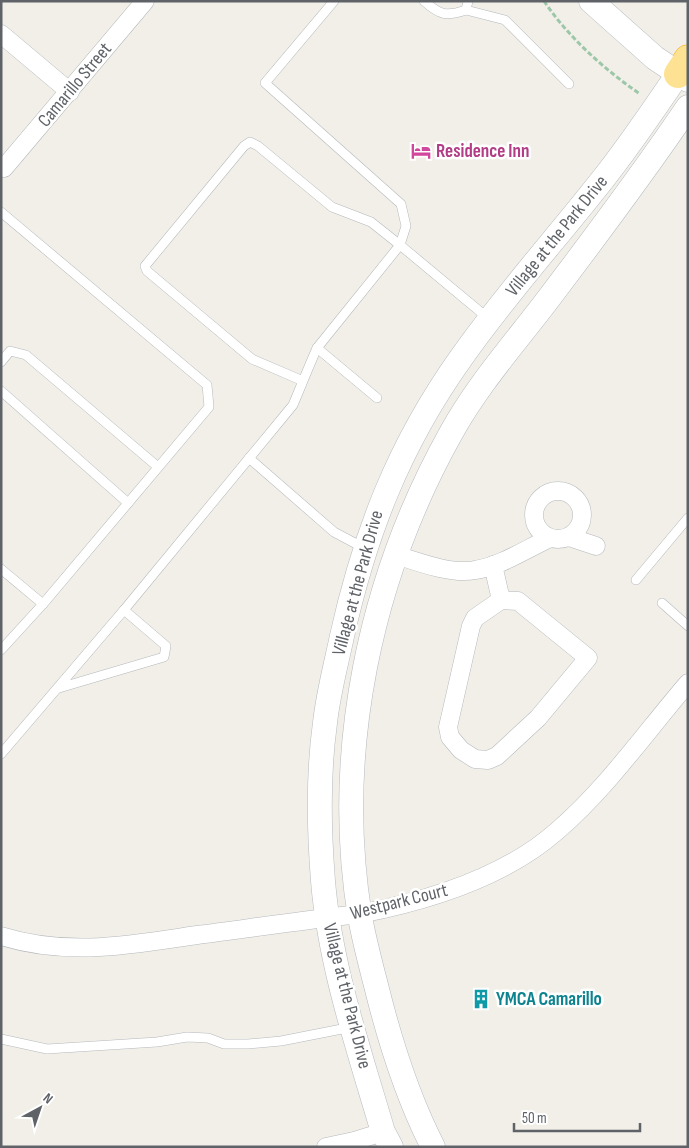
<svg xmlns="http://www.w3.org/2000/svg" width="689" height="1148" font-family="'Sofia Sans Condensed',sans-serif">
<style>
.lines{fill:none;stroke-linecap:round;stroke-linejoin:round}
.lane-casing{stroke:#b5b8bc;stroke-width:10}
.street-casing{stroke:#b5b8bc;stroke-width:19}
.secondary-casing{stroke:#b6babf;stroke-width:25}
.highway-casing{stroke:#f9ab00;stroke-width:29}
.path{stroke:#9cc7a9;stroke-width:3;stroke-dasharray:5 2.5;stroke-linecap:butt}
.lane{stroke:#fff;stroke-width:9}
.street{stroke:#fff;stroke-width:18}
.secondary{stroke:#fff;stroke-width:24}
.highway{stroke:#fde293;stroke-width:28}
.labels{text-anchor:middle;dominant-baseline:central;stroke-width:5;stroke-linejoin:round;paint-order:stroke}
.street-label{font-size:19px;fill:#5f6368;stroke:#fff}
.hotel-label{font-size:19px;font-weight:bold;fill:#b23c85;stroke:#fff;text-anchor:start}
.culture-label{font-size:19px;font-weight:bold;fill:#0d838f;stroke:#fff;text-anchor:start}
</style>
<rect width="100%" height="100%" fill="#f1efe8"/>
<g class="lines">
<defs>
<g id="lane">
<polyline points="334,1 265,83 401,204 406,226 400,245 489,319"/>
<path d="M424 1C440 15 446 17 466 10"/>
<polyline points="468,1 466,10 505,20 569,84"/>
<polyline points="1,212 207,385 209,407 43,604 1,650"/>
<polyline points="317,348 377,398"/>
<polyline points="1,362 10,351 26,355 158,467"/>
<polyline points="1,391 128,503"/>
<polyline points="249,458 334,532 364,548"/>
<polyline points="1,569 43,604"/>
<polyline points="636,580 688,518"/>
<polyline points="662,603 688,626"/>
<path d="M124 610 293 405C301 386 309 366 317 348L400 245 371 222 332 207 258 146 250 142 244 146 145 266 147 271 252 359 303 381"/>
<polyline points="1,754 124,610 166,646 164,657 59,688"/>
<polyline points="1,1039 47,1049 157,1042 187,1037 208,1038 224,1044 248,1044 281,1041 352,1027"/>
</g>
<g id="street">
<polyline points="1,34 70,92"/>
<polyline points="4,168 145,1"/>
<circle cx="558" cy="515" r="24"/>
<polyline points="569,537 596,546"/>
<path d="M396 555C418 562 452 575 475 570 501 566 526 549 550 538"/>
<polyline points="493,565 501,600 518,601 588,658 538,718 497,756 488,760 475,759 461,750 450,737 448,727 471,626 475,618 501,600"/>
<path d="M1 936C69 957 129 945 197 935 251 928 305 920 360 914 427 901 505 877 557 831 607 788 645 733 688 683"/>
<polyline points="326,1147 354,1141 383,1132"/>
</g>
<g id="secondary">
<polyline points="591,1 655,58 688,80"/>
<path d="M391 1147 383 1132C359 1050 330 966 323 881 319 831 318 773 325 723 328 694 336 665 342 636 365 533 399 445 461 358 505 295 556 239 603 179 630 145 654 109 678 74"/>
<path d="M433 1147C409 1100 393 1051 380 1001 373 973 365 945 360 917 333 752 370 578 451 433 478 384 515 343 549 298 596 236 644 172 688 107"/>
</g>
<polyline id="highway" points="678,74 688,59"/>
</defs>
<use href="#lane" class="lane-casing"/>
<use href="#street" class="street-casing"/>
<use href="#secondary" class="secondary-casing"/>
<use href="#highway" class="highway-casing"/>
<path class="path" d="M544 1C568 37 605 70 640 94"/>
<use href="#lane" class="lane"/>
<use href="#street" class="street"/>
<use href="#secondary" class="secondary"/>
<use href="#highway" class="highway"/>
</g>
<defs>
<symbol id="hotel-bare" viewBox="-9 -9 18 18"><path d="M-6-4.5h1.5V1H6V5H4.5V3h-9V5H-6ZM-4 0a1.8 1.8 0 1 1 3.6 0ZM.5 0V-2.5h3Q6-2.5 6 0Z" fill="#d1479c" stroke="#fff" stroke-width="2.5" paint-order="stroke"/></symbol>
<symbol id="building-bare" viewBox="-9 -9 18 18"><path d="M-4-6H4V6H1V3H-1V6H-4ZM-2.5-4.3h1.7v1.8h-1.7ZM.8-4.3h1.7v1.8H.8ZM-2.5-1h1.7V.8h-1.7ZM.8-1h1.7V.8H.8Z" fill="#0f9aa8" stroke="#fff" stroke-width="2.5" paint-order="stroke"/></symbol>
</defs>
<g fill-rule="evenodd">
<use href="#hotel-bare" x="407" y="137" width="28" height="28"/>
<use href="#building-bare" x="467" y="985" width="28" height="28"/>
</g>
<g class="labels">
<g class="street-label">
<text transform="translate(75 85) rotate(-50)">Camarillo Street</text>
<text transform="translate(557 236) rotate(-51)">Village at the Park Drive</text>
<text transform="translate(358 583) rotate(-75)">Village at the Park Drive</text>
<text transform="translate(399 902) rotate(-14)">Westpark Court</text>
<text transform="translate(347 996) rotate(76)">Village at the Park Drive</text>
</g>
<g class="hotel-label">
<text x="436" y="151">Residence Inn</text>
</g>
<g class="culture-label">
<text x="496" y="999">YMCA Camarillo</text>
</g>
</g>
<rect width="689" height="1148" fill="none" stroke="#5f6368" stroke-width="5"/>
<g transform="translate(40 1108) rotate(40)" stroke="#ffffff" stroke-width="4" paint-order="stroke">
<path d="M0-4L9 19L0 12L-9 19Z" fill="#5f6368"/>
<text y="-8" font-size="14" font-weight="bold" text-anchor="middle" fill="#5f6368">N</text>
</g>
<path d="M514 1123v8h126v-8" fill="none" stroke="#5f6368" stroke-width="2.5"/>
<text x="522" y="1123" font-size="15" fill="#5f6368" stroke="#ffffff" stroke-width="4" paint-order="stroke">50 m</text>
</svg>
